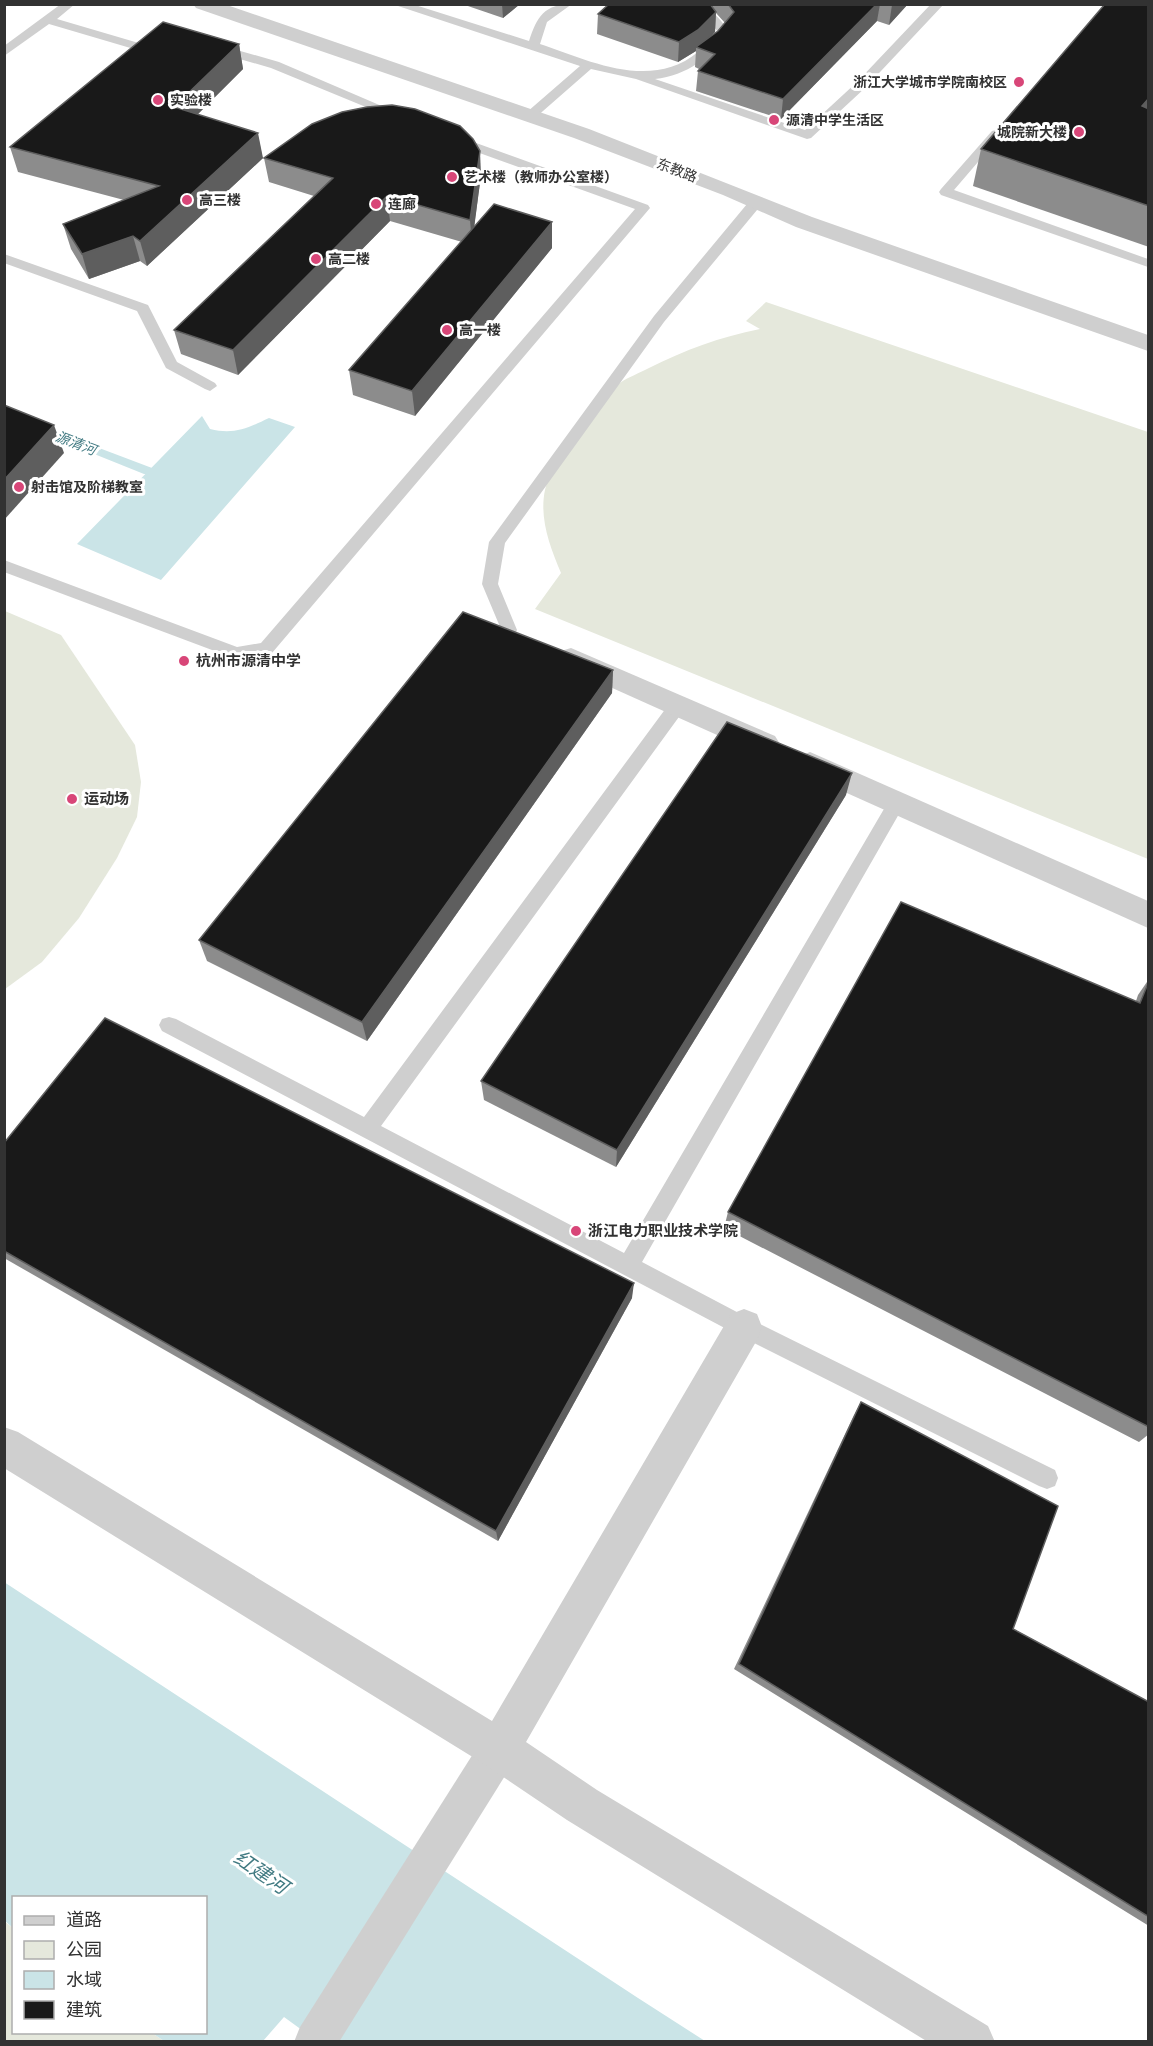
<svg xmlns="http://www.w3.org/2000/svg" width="1153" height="2046" font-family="'DM Sans','Noto Sans SC',sans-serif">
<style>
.green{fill:#e5e8dc}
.water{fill:#cae4e7}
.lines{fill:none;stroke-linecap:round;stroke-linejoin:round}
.stream{fill:#cae4e7;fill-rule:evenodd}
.service{fill:#cfcfcf;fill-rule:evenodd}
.pedestrian{fill:#cfcfcf;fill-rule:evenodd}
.minor{fill:#cfcfcf;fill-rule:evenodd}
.tertiary{fill:#cfcfcf;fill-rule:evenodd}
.wall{fill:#8c8c8c;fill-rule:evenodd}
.shaded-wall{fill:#5e5e5e}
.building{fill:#191919;stroke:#5e5e5e;stroke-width:1.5}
.poi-dot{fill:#d84678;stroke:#fff;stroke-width:2}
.labels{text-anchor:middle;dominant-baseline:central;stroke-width:6;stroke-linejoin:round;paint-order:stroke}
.far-poi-label{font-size:14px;font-weight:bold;fill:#323232;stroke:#fff;text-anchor:start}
.far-street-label{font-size:14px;fill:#323232;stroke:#fff}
.far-water-label{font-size:14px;font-style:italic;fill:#417a82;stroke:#fff}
.poi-label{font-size:15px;font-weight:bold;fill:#323232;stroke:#fff;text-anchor:start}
.near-water-label{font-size:20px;font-style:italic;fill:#417a82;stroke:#fff}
</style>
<rect width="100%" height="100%" fill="#fff"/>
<g class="green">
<path d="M766 302 1148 432V859L535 609 561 573C550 547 539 518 545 490 552 458 595 403 620 383 628 377 640 373 649 368 685 350 720 337 760 329L746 321Z"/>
<polygon points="5,611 61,635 135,745 141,782 137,817 117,858 79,918 42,962 5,989"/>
<polygon points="4,1921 13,1928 14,2032 152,2033 164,2041 5,2041"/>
</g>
<g class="water">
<path d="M202 416 210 429C234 435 248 428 269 418L295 427 161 580 77 544Z"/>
<polygon points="4,1582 638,1998 705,2041 317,2041 284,2017 263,2041 164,2041 152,2033 206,2032 206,1898 14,1898 13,1928 5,1921"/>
</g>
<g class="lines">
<polygon class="stream" points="41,426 152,468 153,471 152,474 144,474 37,431 36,429"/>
<g class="service">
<polygon points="61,4 75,4 57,19 142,44 158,35 164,39 144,52 49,24 4,56 4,46"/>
<path d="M392 4H412L529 41C537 17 544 4 572 4L547 22 540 44C590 61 651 91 698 52 705 46 711 38 718 32L706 17 675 4C705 4 712 8 730 32 711 56 687 76 655 79L805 130 857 82 931 4H944L865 88 811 138 807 139 636 79 591 69 535 118H527L525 115 527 112 580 66Z"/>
<polygon points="216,44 279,62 405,116 399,120 395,119 271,68 212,51 210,48"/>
<polygon points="996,130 1002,134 954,190 1148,259 1148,267 941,195 939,192 941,189 992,131"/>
<polygon points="454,135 648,205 650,208 272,653 236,659 4,572 4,560 237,647 261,643 635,209 449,142 448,139"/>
<polygon points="757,197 764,201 762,204 664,322 505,543 498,584 517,630 515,634 503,634 482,584 489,542 654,316 752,198"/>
<polygon points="4,254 148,305 177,362 215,383 217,386 210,391 205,389 166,368 137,311 4,263"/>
<polygon points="678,699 684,700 687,705 684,710 381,1126 624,1253 891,797 897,795 903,797 906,802 903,807 642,1262 752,1320 1055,1470 1058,1478 1055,1486 1047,1489 1039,1486 736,1334 162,1031 159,1025 162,1019 169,1017 176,1019 364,1117 672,700"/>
</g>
<polygon class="pedestrian" points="499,1730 513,1735 518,1749 513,1763 339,2042 294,2042 300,2027 485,1735"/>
<g class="minor">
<polygon points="571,648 775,736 780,744 775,752 765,755 755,752 561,665 557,658 561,651"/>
<polygon points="810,752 1148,901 1148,928 800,772 795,764 800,756"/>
<polygon points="744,1309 757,1314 762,1327 757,1340 526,1742 597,1790 988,2026 995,2042 928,2042 567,1820 484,1764 4,1468 4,1427 18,1432 492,1721 731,1314"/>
</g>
<polygon class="tertiary" points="193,4 224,4 589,129 812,217 1148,335 1148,351 796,227 723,195 574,138 196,8"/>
</g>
<g class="wall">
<polygon points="462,4 520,4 503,18"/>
<path d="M609 4H908L889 25 877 21 781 119 696 91 698 71 699 69 695 67 696 51 678 62 597 34 598 14ZM716 13 725 23 718 31 710 37 715 32Z"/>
<polygon points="1149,4 1149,247 973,186 981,149"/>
<polygon points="239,44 243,69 198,114 263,158 147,266 140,261 89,279 71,249 63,224 124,200 18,172 10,147"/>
<polygon points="264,158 481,175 474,227 552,222 552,248 415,416 353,395 349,370 462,242 390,221 238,375 181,354 174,330 314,196 269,182"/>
<polygon points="613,670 612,693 367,1041 207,961 199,940"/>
<polygon points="846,795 616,1167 484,1100 481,1081"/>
<polygon points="1149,979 1149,1434 1139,1442 724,1228 728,1212 1136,1001 1138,995"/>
<polygon points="4,1143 632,1298 498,1541 4,1258"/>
<polygon points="861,1402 1013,1629 1149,1702 1149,1926 734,1669 854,1415"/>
</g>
<g class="shaded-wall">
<polygon points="502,4 520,4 503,18"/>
<polygon points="877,4 880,4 877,21 781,119 783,99"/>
<polygon points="893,4 908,4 889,25 892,5"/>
<polygon points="716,12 715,32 699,48 696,47 696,51 678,62 679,42"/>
<polygon points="239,44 243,69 180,132 174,107"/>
<polygon points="1149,98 1149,120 1142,106"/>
<polygon points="258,133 263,158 147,266 140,241"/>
<polygon points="480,151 481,175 472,244 470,220"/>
<polygon points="387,196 390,221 238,375 233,350"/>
<polygon points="552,222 552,248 415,416 412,391"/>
<polygon points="133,236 140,261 89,279 82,254"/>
<polygon points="54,425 64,453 4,520 4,480"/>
<polygon points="613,670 612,693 367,1041 362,1022"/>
<polygon points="852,773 846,795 616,1167 617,1150"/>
<polygon points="634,1283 632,1298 498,1541 496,1531"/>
</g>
<g class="building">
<polygon points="609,4 710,4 716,12 698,30 679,42 598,14"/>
<polygon points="728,4 877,4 783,99 698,71 715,54 696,47 718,31 734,12"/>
<polygon points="1105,4 1149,4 1149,98 1142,106 1149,109 1149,206 981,149"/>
<polygon points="163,22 239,44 174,107 258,133 140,241 133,236 82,254 63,224 159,186 10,147"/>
<polygon points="392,105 415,109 460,126 473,139 480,151 470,220 387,196 233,350 174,330 333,178 264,158 312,124 342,112 367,107"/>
<polygon points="494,204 552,222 412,391 349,370"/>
<polygon points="4,405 54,425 4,480"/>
<polygon points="463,612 613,670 362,1022 199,940"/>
<polygon points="727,722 852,773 617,1150 481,1081"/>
<polygon points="901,902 1140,1003 1149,981 1149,1427 728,1212"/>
<polygon points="105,1018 634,1283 496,1531 4,1251 4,1143"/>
<polygon points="861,1402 1058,1506 1013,1629 1149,1702 1149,1917 739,1664"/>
</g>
<g class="poi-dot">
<circle cx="1019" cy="82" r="6"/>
<circle cx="158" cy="100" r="6"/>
<circle cx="774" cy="120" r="6"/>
<circle cx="1079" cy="132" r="6"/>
<circle cx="452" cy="177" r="6"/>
<circle cx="187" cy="200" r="6"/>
<circle cx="376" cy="204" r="6"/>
<circle cx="316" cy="259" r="6"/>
<circle cx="447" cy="330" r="6"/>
<circle cx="19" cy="487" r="6"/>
<circle cx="184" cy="661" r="6"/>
<circle cx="72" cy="799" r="6"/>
<circle cx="576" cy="1231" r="6"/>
</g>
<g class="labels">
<g class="far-poi-label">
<text x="1007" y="82" text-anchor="end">浙江大学城市学院南校区</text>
<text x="170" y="100">实验楼</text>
<text x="786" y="120">源清中学生活区</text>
<text x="1067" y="132" text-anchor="end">城院新大楼</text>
<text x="464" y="177">艺术楼（教师办公室楼）</text>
<text x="199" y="200">高三楼</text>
<text x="388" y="204">连廊</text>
<text x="328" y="259">高二楼</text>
<text x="459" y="330">高一楼</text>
<text x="31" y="487">射击馆及阶梯教室</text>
</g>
<g class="far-street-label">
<text transform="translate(677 170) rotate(21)">东教路</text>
</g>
<g class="far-water-label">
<text transform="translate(76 443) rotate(21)">源清河</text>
</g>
<g class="poi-label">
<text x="196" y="661">杭州市源清中学</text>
<text x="84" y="799">运动场</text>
<text x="588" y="1231">浙江电力职业技术学院</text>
</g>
<g class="near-water-label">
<text transform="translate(261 1872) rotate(34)">红建河</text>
</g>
</g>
<rect width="1153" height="2046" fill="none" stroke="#323232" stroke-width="12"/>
<rect x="12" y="1896" width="195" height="138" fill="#ffffff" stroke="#adadad" stroke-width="1.5"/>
<rect x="24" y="1916" width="30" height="9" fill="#cfcfcf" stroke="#adadad" stroke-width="1.5"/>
<text x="66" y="1926" font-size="18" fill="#323232">道路</text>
<rect x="24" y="1941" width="30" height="18" fill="#e5e8dc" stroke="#adadad" stroke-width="1.5"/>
<text x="66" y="1956" font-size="18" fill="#323232">公园</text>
<rect x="24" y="1971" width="30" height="18" fill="#cae4e7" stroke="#adadad" stroke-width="1.5"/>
<text x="66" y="1986" font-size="18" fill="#323232">水域</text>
<rect x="24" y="2001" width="30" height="18" fill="#191919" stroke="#adadad" stroke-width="1.5"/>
<text x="66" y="2016" font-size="18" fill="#323232">建筑</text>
</svg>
